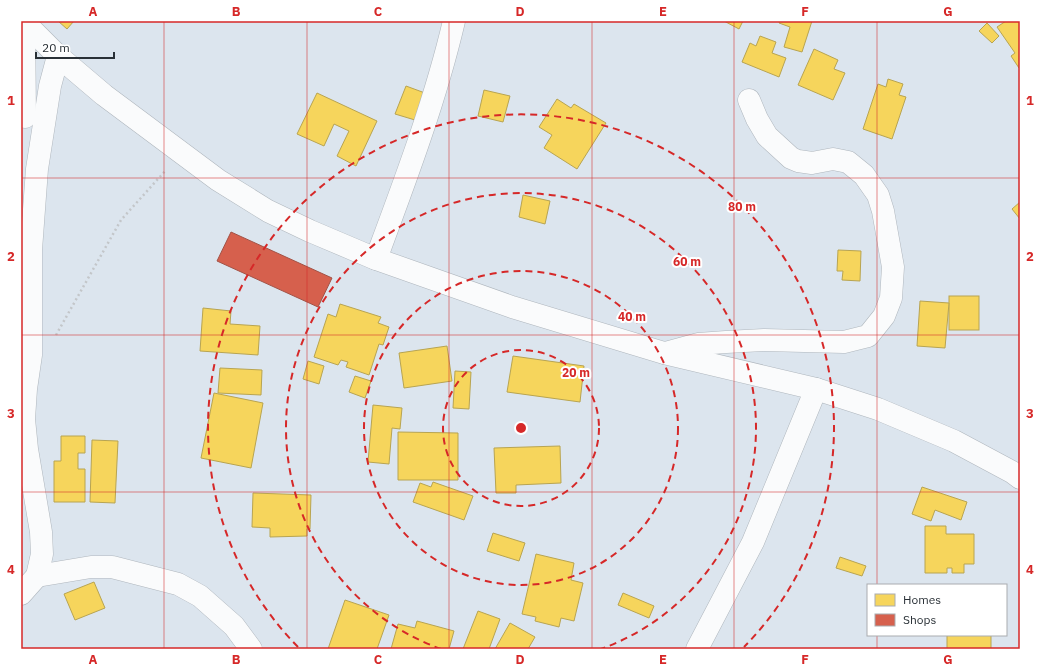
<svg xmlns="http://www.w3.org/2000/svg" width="1041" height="670" font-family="'IBM Plex Sans',sans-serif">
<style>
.homes{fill:#f6d55c;stroke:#b8a451}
.shops{fill:#d6604d;stroke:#a25246}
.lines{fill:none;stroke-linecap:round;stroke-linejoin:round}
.street-casing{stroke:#afb6bd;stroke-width:23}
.path{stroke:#c3c6c9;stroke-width:2.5;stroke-dasharray:2 3;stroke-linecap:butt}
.street{stroke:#fafbfc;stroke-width:22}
.grid{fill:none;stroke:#d62828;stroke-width:1;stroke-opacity:0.55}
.ring{fill:none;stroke:#d62828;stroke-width:2;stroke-dasharray:7 5}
.centre{fill:#d62828;stroke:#fff;stroke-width:2}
.ring-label{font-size:12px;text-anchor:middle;font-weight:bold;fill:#d62828;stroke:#fff;stroke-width:4;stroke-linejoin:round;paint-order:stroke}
.neatline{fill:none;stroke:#d62828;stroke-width:1.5}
.grid-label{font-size:13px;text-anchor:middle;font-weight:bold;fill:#d62828}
</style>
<rect width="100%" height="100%" fill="#dce5ee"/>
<g class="homes">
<polygon points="58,21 74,21 67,29"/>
<polygon points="724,21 743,21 739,29"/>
<polygon points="780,21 812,21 802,52 784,47 790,27 779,23"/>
<polygon points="1006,21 1020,21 1019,68 1011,56 1015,53 997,27"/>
<polygon points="987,23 999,36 992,43 979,31"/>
<polygon points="760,36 776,42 772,53 786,58 779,77 742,62 750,43 756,46"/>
<polygon points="814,49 838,60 834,69 845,73 833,100 798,85"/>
<polygon points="888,79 903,84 899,95 906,97 892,139 863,129 878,84 886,87"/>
<polygon points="406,86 425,93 415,120 395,114"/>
<polygon points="484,90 510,96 503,122 478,116"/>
<polygon points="317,93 377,121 356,166 337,156 349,131 334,124 324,146 297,134"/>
<polygon points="557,99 571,108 574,104 606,123 577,169 544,148 552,135 539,127"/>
<polygon points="523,195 550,201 545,224 519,217"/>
<polygon points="1020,202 1020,219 1012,209"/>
<polygon points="838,250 861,251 860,281 842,280 843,271 837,271"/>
<rect x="949" y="296" width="30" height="34"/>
<polygon points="920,301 949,303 945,348 917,346"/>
<polygon points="340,304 381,317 378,323 389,327 383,345 379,344 369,375 346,367 348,362 341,360 338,365 314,357 328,314 336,317"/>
<polygon points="203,308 231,311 230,324 260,326 258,355 200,351"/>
<polygon points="447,346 452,381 404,388 399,353"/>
<polygon points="513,356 584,366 580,402 507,392"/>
<polygon points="308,361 324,366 319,384 303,379"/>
<polygon points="220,368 262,370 261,395 218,393"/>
<polygon points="455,371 471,372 469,409 453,408"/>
<polygon points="355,376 371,381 365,398 349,392"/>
<polygon points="214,393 263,403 251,468 201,458"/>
<polygon points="373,405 402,408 400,429 392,428 389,464 368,462"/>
<polygon points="398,432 458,433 458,480 398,480"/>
<polygon points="61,436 85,436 85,453 78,453 78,469 85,469 85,502 54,502 54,461 61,461"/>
<polygon points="92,440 118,441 115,503 90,502"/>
<polygon points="560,446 561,483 516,485 516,493 496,493 494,448"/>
<polygon points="433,482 473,496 464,520 413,502 420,483 431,487"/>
<polygon points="922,487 967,502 961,520 935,510 931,521 912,514"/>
<polygon points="253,493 311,495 310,529 307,529 307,536 270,537 270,528 252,527"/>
<polygon points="925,526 946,526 946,534 974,534 974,564 964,564 964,573 952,573 952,568 947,568 947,573 925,573"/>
<polygon points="493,533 525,543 519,561 487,551"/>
<polygon points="536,554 574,563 571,580 583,583 574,621 561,618 559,627 535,621 536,617 522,614"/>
<polygon points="840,557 866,566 862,576 836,568"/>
<polygon points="94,582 105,608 75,620 64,594"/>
<polygon points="623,593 654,606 649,618 618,605"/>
<polygon points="345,600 389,615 377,649 328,649"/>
<polygon points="478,611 500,619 489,649 463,649"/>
<polygon points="417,621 454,631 449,649 391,649 398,624 415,628"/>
<polygon points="510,623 535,637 528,649 495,649"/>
<rect x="947" y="635" width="44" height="14"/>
</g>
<polygon class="shops" points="231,232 332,278 318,307 217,261"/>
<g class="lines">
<defs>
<g id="street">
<polyline points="23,21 58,56 104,95 218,180 268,211 310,231 376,259 512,307 664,353 816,389 878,409 954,441 1012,472 1020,478"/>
<polyline points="24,21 25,117"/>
<path d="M376 259C405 181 435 102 454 21"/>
<polyline points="665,353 698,344 726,342 764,340 844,342 868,336 884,316 891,298 893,267 883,211 878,195 864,175 848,162 833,159 812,163 798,161 791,158 767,136 757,119 749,100"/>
<polyline points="37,576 91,567 112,567 178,584 200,596 234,626 251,649"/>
<polyline points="21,594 37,576 42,554 41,532 27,449 24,419 26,389 31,355 31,250 37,169 50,86 58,56"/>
<polyline points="697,649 753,542 816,389"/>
</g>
</defs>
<use href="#street" class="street-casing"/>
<polyline class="path" points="56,335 121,220 166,170"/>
<use href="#street" class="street"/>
</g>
<path class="grid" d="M164 21V649M307 21V649M449 21V649M592 21V649M734 21V649M877 21V585M21 178H1020M21 335H1020M21 492H1020M877 635V649"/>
<g class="ring">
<circle cx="521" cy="428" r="78"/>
<circle cx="521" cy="428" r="157"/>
<path d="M441 649A235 235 0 1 1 601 649"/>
<path d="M298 647A313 313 0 1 1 744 647"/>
</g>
<circle cx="521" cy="428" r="6" class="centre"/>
<g class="ring-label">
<text x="742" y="211">80 m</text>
<text x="687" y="266">60 m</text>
<text x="632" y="321">40 m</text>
<text x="576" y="377">20 m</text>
</g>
<rect width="1041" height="670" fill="none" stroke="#ffffff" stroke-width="44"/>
<rect x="867" y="584" width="140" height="52" fill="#ffffff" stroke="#a9acaf"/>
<rect x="875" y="594" width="20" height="12" fill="#f6d55c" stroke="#a9acaf"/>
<text x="903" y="604" font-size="12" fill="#293036">Homes</text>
<rect x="875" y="614" width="20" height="12" fill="#d6604d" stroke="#a9acaf"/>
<text x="903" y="624" font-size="12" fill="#293036">Shops</text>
<path d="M36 52v6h78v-6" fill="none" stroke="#293036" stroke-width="2"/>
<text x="42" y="52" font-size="12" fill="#293036" stroke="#ffffff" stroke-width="3" paint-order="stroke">20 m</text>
<rect x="22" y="22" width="997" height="626" class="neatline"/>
<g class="grid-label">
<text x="93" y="16">A</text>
<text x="236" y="16">B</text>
<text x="378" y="16">C</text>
<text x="520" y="16">D</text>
<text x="663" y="16">E</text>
<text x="805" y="16">F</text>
<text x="948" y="16">G</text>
<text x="11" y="105">1</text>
<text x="1030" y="105">1</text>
<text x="11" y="261">2</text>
<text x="1030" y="261">2</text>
<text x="11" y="418">3</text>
<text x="1030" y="418">3</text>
<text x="11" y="574">4</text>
<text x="1030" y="574">4</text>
<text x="93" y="664">A</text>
<text x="236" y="664">B</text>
<text x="378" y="664">C</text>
<text x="520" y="664">D</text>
<text x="663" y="664">E</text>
<text x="805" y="664">F</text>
<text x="948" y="664">G</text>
</g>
</svg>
